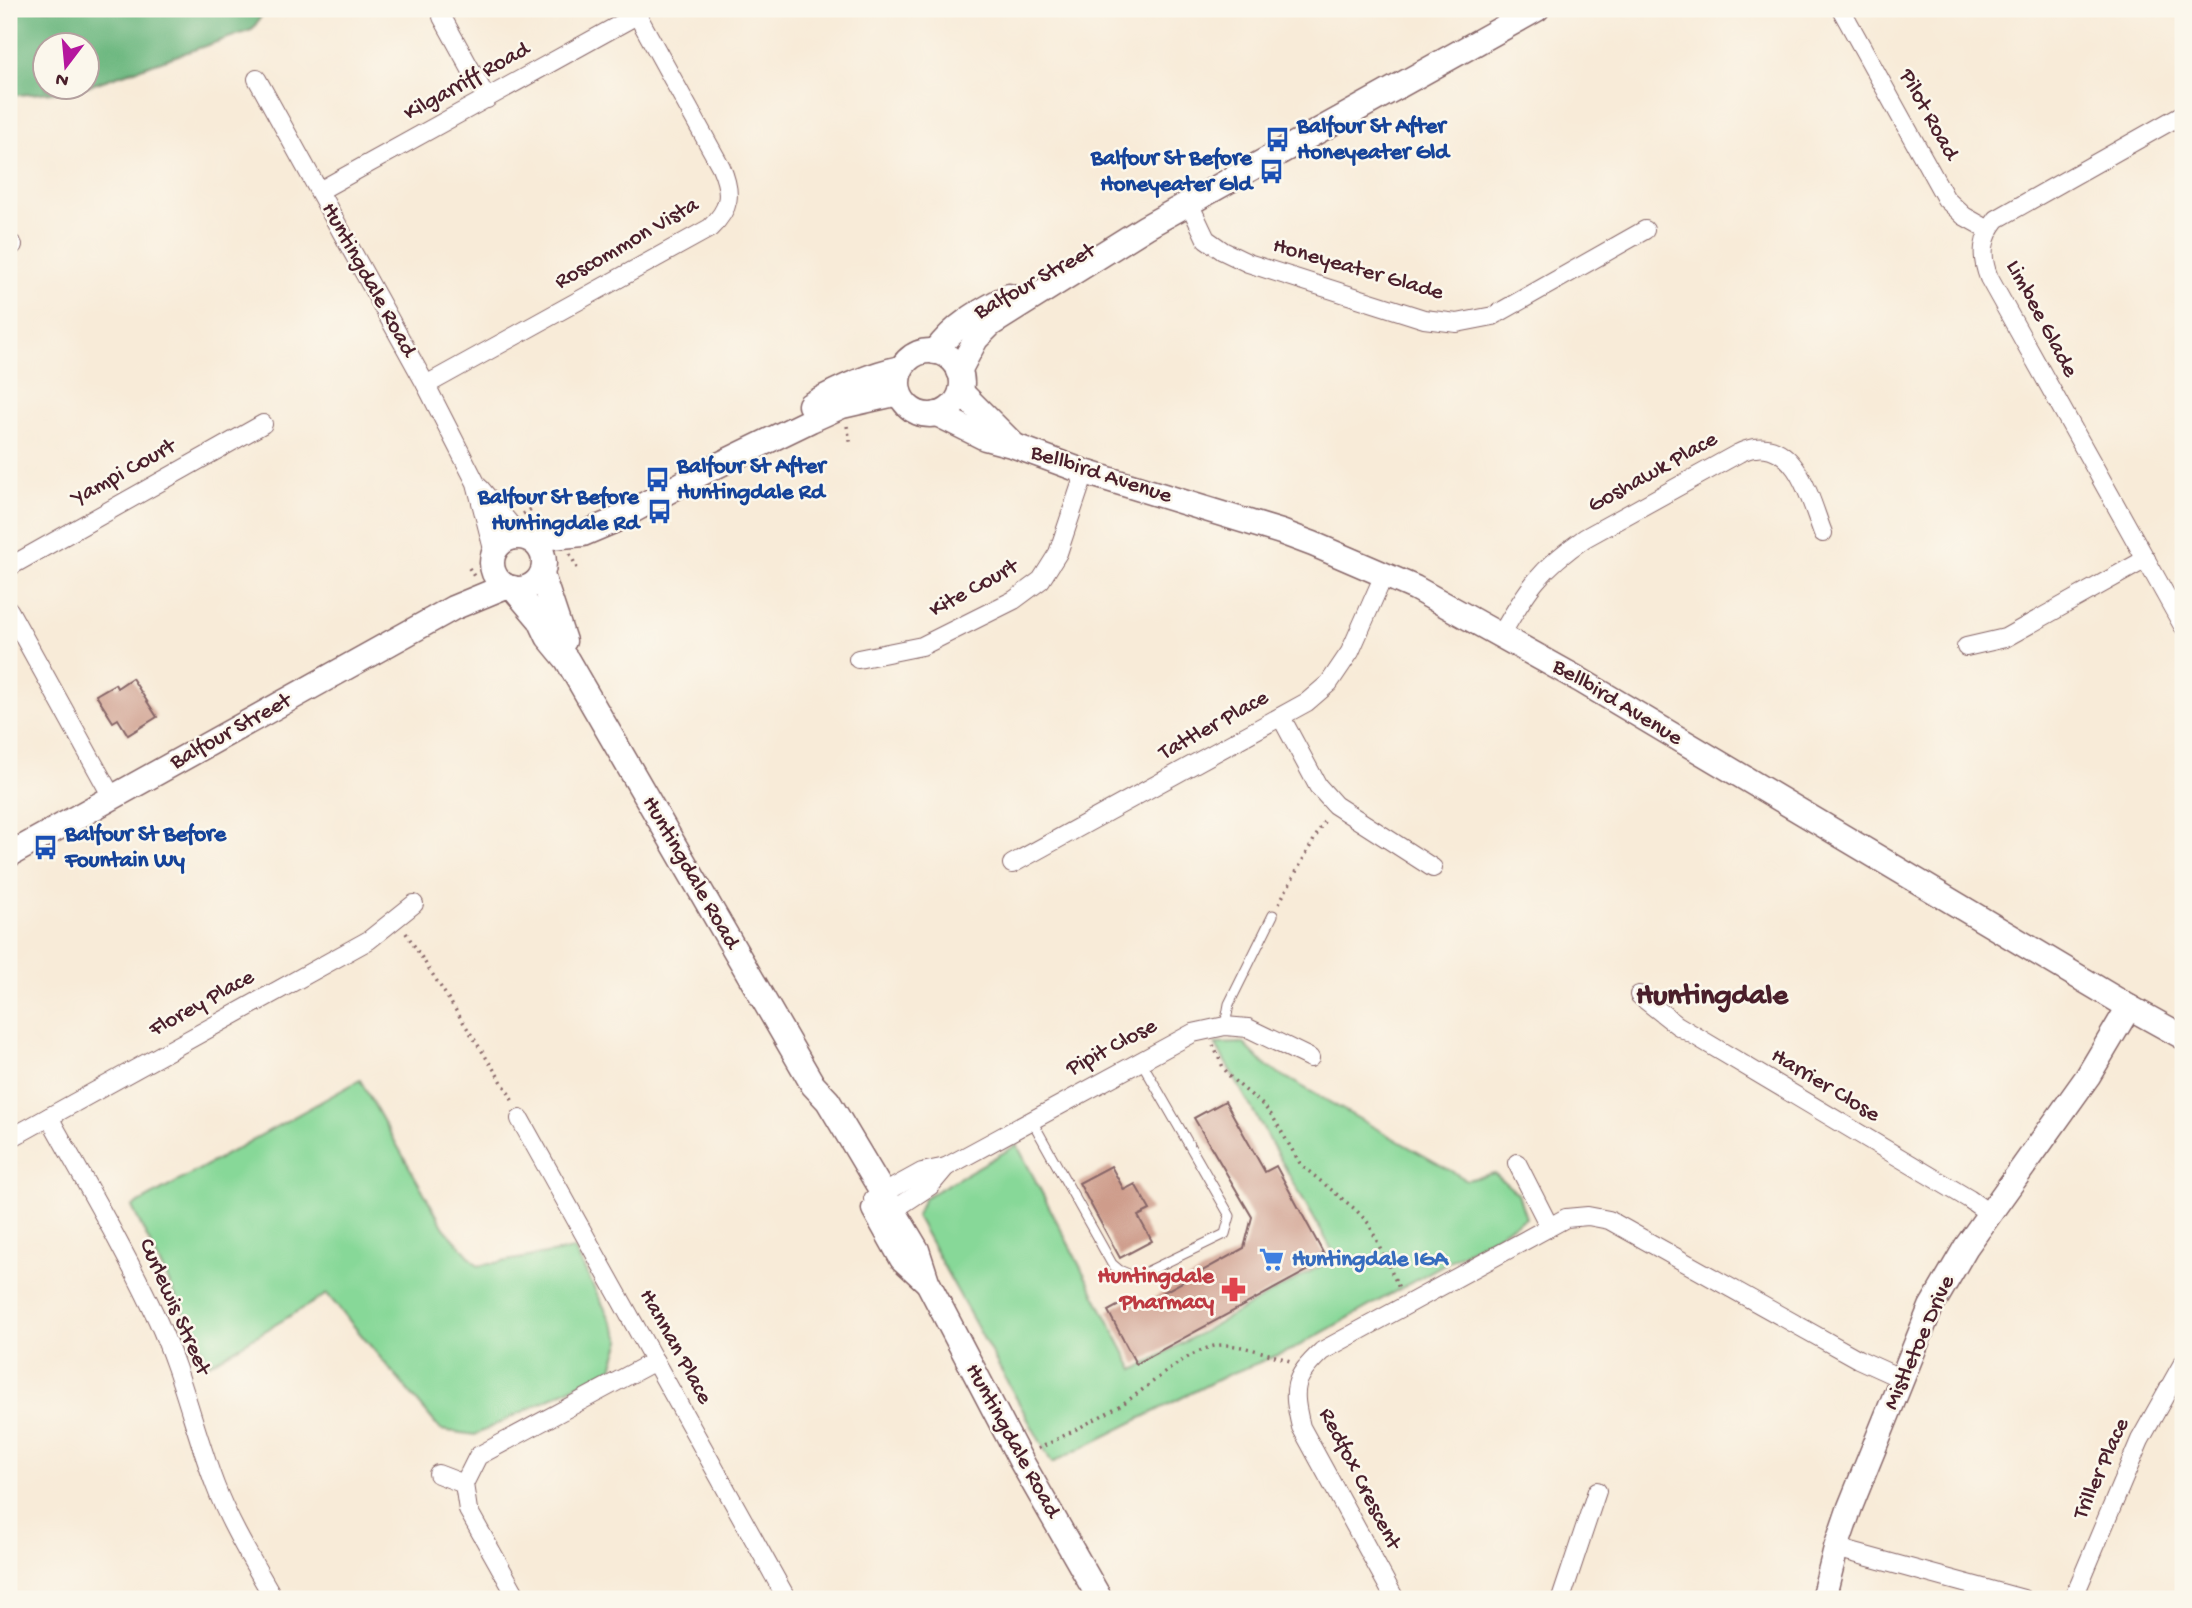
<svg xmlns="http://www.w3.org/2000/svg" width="2192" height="1608" font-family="'Gochi Hand',sans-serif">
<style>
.green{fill:#87d898;stroke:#687c62;stroke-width:2}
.forest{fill:#6db880;stroke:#5c6c56;stroke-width:2}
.building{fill:#ce9c8b}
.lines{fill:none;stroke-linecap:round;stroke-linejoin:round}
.lane-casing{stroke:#876668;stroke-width:11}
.street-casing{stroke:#876668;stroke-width:20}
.secondary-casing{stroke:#876668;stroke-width:27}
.path{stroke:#876668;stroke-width:3.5;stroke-dasharray:2 5;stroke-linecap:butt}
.lane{stroke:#fff;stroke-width:9}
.street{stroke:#fff;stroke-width:18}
.secondary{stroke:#fff;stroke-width:24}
.labels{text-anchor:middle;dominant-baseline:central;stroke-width:5;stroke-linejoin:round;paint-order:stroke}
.street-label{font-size:23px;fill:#4a1f2b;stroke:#fbf7ec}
.transit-label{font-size:23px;font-weight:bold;fill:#164399;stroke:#fbf7ec;text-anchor:start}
.shop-label{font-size:23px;font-weight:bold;fill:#366cbe;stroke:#fbf7ec;text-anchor:start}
.health-label{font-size:23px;font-weight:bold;fill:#be3a42;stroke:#fbf7ec;text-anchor:end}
.district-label{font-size:30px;font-weight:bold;fill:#4a1f2b;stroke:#fbf7ec}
</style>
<rect width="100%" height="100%" fill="#fbf7ec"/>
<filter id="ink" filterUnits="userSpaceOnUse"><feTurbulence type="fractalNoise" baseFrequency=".0143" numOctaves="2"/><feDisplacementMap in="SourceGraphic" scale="14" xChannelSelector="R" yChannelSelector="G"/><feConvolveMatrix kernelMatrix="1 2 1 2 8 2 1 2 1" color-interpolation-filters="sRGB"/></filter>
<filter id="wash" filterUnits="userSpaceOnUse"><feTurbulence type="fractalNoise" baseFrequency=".00686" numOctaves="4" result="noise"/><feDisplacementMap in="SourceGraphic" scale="28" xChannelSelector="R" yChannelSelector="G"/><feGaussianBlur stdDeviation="1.57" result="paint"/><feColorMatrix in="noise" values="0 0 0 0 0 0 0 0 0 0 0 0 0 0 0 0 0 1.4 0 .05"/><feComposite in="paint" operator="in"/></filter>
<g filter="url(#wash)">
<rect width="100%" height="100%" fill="#f8ebd8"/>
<g class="green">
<polygon points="1243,1043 1266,1066 1467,1180 1494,1173 1518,1194 1526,1218 1293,1349 1225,1376 1052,1463 916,1216 924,1198 1017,1145 1134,1370 1336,1257 1215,1044"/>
<polygon points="360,1080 444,1228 478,1266 574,1249 621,1340 612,1368 475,1435 441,1430 327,1294 209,1364 132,1207"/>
</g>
<polygon class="forest" points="9,9 266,9 252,30 88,86 88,46 46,46 46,88 83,88 75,90 9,96"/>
<g id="blocks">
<g class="building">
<polygon points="132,678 157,717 128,735 118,719 113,722 96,695 115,684 117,688"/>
<polygon points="1225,1101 1265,1172 1276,1166 1327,1260 1136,1364 1108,1311 1132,1298 1137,1307 1244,1248 1252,1217 1194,1118"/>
<polygon points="1111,1166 1124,1190 1135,1184 1150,1210 1138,1216 1152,1241 1120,1258 1079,1183"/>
</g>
</g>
</g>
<g filter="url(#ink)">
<use href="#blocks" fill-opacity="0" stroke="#876668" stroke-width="2"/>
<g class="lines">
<defs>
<g id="lane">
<polyline points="1225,1026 1229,1004 1273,915"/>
<polyline points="1031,1119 1112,1264 1119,1270 1136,1277 1225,1234 1230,1216 1141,1061"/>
</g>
<g id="street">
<polyline points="1841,9 1946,199 1964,216 1989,230"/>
<polyline points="442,17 487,99"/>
<polyline points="257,79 426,385 476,483 494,553"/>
<path d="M2183 114 1997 219C1982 238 1980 255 1989 278L2183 626"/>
<polyline points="319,191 637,15"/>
<polyline points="1189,203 1206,239 1223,251 1248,263 1424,319 1457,323 1493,316 1645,230"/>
<polyline points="9,248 13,245"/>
<path d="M426 385 710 228C731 208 732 193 721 167L634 9"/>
<polyline points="480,488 521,537"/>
<polyline points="9,567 263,424"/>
<polyline points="9,610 112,797"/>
<path d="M1501 635C1527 589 1541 568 1585 538L1739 453C1744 451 1750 448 1755 448 1798 442 1811 503 1823 533"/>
<polyline points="1966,647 2005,638 2146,559"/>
<polyline points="858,659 922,646 1014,600 1041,580 1058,553 1085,472"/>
<polyline points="1281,717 1318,786 1335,805 1433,868"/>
<polyline points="1012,864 1307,702 1329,683 1350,652 1384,575"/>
<polyline points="1639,995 1677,1025 1969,1199 1990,1214"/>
<path d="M49 1117C86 1184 125 1250 157 1319 182 1373 194 1430 215 1485 230 1525 253 1562 274 1599"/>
<polyline points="520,1119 787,1599"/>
<polyline points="9,1139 369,940 414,904"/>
<polyline points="1517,1163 1549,1226"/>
<polyline points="873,1199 922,1172 946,1167 1193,1033 1225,1026 1248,1028 1310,1058"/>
<polyline points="883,1217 930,1186 946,1167"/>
<polyline points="438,1474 464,1484"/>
<polyline points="1836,1548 2023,1599"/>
<polyline points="518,1599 468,1510 464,1484 478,1456 655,1361"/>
<path d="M1395 1599 1301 1427C1292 1389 1292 1379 1322 1351L1566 1218 1588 1216 1609 1220 1858 1359 1902 1379"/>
<polyline points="1561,1599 1597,1491"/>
<polyline points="2073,1599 2140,1440 2183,1363"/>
</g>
<g id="secondary">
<circle cx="930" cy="383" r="32"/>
<path d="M935 352C954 325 980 311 1009 296"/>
<polyline points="959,371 976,339 991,324 1146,227 1537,9"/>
<polyline points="961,392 1012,443"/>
<path d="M810 405C840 388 868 375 901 368"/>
<polyline points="937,414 985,438 1015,446 1085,472 1281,532 1313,544 1415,588 1580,680 2129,1007 2183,1037"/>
<circle cx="518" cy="563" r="26"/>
<polyline points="530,539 583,534 616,520 700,474 811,420 842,406 899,393"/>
<polyline points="542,575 564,641"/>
<polyline points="513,588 540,620 548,637 567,660 813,1085 828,1101 917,1250 927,1281 1020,1459 1100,1599"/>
<polyline points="9,855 453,608 506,586"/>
<polyline points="874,1209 902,1259 926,1281"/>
<polyline points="1823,1599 1836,1548 1850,1507 1931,1307 1966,1247 2088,1076 2129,1007"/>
</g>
</defs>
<use href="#lane" class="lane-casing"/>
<use href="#street" class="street-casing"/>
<use href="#secondary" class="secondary-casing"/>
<g class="path">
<polyline points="847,426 851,445"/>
<polyline points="523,514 533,508"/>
<polyline points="570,554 577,568"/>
<polyline points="469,568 475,578"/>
<polyline points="1279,903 1326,818"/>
<polyline points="406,933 507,1090 514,1104"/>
<polyline points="1213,1045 1223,1067 1231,1078 1264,1106 1273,1117 1301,1165 1356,1210 1369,1224 1400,1290"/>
<path d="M1038 1449C1065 1435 1093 1421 1119 1406 1148 1389 1187 1348 1221 1345 1240 1344 1272 1355 1290 1361"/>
</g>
<use href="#lane" class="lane"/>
<use href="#street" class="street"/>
<use href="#secondary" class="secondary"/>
</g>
</g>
<defs>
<symbol id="bus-bare" viewBox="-9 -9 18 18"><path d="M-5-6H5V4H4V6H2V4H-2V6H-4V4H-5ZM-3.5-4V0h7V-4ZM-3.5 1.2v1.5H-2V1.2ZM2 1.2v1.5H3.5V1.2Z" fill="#1a4fb4" stroke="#fbf7ec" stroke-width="2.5" paint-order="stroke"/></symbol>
<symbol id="supermarket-bare" viewBox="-9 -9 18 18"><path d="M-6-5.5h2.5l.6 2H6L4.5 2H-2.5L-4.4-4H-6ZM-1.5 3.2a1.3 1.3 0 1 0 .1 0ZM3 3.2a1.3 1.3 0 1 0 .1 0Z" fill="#3f7fe0" stroke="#fbf7ec" stroke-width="2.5" paint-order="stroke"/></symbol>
<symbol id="pharmacy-bare" viewBox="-9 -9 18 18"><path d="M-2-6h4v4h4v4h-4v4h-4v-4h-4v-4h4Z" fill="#e0444e" stroke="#fbf7ec" stroke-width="2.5" paint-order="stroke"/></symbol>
</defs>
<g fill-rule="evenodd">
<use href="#bus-bare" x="1260" y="122" width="35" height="35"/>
<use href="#bus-bare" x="1254" y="154" width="35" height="35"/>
<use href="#bus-bare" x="640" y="462" width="35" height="35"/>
<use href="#bus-bare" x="642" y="494" width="35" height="35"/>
<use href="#bus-bare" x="28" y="830" width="35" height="35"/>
<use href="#supermarket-bare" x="1254" y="1242" width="35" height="35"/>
<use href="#pharmacy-bare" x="1216" y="1272" width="35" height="35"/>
</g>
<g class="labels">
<g class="street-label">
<text transform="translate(467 82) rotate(-29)">Kilgarriff Road</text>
<text transform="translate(1928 115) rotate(61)">Pilot Road</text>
<text transform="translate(627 244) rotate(-30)">Roscommon Vista</text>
<text transform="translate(1358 270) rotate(16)">Honeyeater Glade</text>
<text transform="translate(368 280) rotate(61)">Huntingdale Road</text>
<text transform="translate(1035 282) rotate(-29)">Balfour Street</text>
<text transform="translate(2041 319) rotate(62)">Limbee Glade</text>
<text transform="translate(124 473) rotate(-29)">Yampi Court</text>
<text transform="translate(1653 473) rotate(-29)">Goshawk Place</text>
<text transform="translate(1101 475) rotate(18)">Bellbird Avenue</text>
<text transform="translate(974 589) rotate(-29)">Kite Court</text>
<text transform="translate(1617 703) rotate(31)">Bellbird Avenue</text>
<text transform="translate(1214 726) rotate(-29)">Tattler Place</text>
<text transform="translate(231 732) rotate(-29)">Balfour Street</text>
<text transform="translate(690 873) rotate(60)">Huntingdale Road</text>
<text transform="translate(202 1004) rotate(-29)">Florey Place</text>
<text transform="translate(1112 1048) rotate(-28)">Pipit Close</text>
<text transform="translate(1825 1086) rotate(31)">Harrier Close</text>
<text transform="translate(174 1307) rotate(66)">Curlewis Street</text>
<text transform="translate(1920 1343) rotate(-66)">Mistletoe Drive</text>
<text transform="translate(675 1347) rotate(61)">Hannan Place</text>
<text transform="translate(1012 1441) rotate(61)">Huntingdale Road</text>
<text transform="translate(2102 1469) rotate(-66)">Triller Place</text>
<text transform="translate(1359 1479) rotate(63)">Redfox Crescent</text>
</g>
<g class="transit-label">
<text x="1297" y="127">Balfour St After<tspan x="1297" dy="26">Honeyeater Gld</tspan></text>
<text x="1252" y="159" text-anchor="end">Balfour St Before<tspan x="1252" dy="26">Honeyeater Gld</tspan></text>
<text x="677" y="467">Balfour St After<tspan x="677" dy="26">Huntingdale Rd</tspan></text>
<text x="639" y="498" text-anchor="end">Balfour St Before<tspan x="639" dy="26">Huntingdale Rd</tspan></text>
<text x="65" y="835">Balfour St Before<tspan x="65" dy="26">Fountain Wy</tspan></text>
</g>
<g class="shop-label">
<text x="1292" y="1260">Huntingdale IGA</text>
</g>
<g class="health-label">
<text x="1214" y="1277">Huntingdale<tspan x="1214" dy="26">Pharmacy</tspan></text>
</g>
<g class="district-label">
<text x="1712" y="997">Huntingdale</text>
</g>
</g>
<rect width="2192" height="1608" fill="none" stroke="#fbf7ec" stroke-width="35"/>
<g transform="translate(66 66) rotate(196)"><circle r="33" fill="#fbf7ec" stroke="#b4a19f" stroke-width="2"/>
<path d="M0-5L12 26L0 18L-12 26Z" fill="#b5179e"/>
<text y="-10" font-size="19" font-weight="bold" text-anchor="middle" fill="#4a1f2b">N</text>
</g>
</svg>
